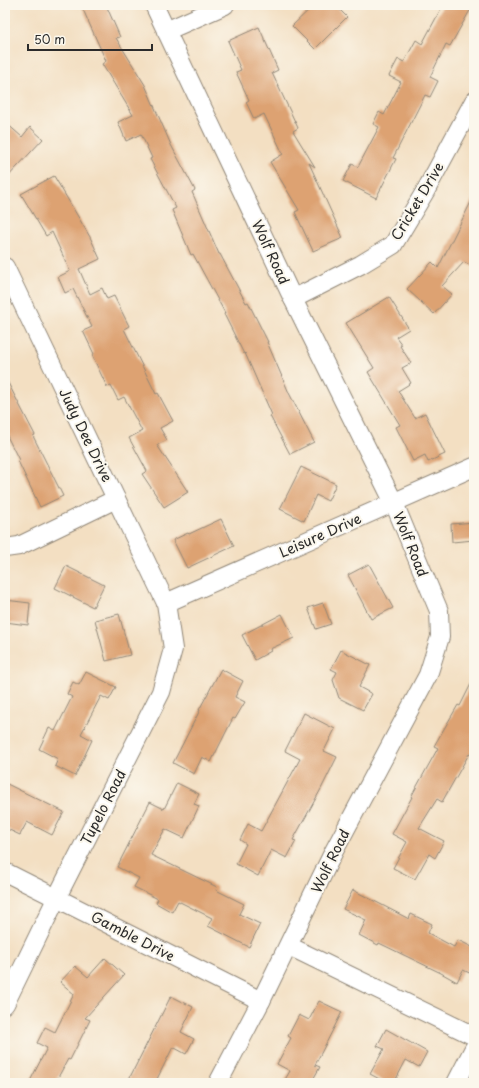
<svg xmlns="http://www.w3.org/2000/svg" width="479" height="1088" font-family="'Playpen Sans',sans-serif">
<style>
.building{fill:#dda272}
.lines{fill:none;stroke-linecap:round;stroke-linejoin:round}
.minor-casing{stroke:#8f8576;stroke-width:20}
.minor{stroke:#fff;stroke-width:18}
.labels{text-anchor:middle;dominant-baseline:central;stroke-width:4;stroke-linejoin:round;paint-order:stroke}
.street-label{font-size:14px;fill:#2b2b2b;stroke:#fbf7ec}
</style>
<rect width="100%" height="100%" fill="#fbf7ec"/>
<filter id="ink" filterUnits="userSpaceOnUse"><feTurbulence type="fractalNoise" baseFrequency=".025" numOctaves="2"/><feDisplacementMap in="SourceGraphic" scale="8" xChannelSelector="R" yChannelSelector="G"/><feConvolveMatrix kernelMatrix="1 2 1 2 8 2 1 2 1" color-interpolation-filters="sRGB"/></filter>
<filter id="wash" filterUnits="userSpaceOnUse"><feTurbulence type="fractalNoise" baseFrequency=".012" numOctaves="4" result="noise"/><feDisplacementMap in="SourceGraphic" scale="16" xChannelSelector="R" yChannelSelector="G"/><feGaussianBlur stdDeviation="0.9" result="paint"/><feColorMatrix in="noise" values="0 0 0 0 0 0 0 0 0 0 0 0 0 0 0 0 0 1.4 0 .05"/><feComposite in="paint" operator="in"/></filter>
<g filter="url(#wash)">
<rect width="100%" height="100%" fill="#f3dfc2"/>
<g id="blocks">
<g class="building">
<polygon points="81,5 106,5 120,37 116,38 145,85 171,145 195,190 192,192 219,254 220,254 246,303 248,302 268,342 267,342 289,393 314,442 290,454 281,437 270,416 272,415 245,353 244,354 224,314 225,313 193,254 191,255 172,210 176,208 150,159 152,158 141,134 126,141 118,122 133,115 102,64 106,61"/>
<polygon points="314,5 335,5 347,17 315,49 292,26"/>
<polygon points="443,5 473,5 450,46 446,44 430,77 438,81 430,97 425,95 393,158 396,159 376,198 343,181 352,164 358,167 379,127 373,124 379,112 384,115 401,82 389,76 398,59 404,62 416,40 422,44"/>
<polygon points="259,27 278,70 272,73 298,128 293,131 315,167 309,163 343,238 313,251 295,212 299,210 270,162 283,154 264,114 254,119 246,102 249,100 236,72 241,70 228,41"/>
<polygon points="5,122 22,137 30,127 43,139 5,180"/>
<polygon points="54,176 90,237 100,259 79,269 90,294 102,288 107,299 114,296 129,326 124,329 156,394 158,393 173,421 160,428 167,440 157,445 188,492 164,507 142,474 147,471 129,438 142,431 124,397 118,400 111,386 107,387 92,355 94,354 83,331 92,327 73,289 65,293 58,277 70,271 52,232 46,236 21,194"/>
<polygon points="474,196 474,267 464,262 442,286 452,294 434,314 407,289 432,262 438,268"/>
<polygon points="389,297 409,329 396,337 402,345 400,346 411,363 402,368 411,383 398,391 415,418 425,413 445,454 428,462 425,455 413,461 396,427 400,425 368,372 374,368 346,323"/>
<polygon points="5,377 35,435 33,436 63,496 40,507 18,461 19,460 5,432"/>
<polygon points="301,467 336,484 328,501 316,495 304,521 280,509"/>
<polygon points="221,519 234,546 187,568 173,540 188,533 189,534"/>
<polygon points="474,522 474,540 452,542 451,524"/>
<polygon points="369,564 393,608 371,619 348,575"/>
<polygon points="66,566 104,585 93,607 55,588"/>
<polygon points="5,600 30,603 28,625 5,622"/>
<polygon points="323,603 331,624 316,629 308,608"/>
<polygon points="119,614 130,655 106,661 95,620"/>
<polygon points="282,614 294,638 270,649 271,651 255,660 242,635"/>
<polygon points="341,650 370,665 359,687 372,694 363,710 339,698 333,680 337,672 331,669"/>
<polygon points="221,669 243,681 235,697 245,702 235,719 233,718 211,762 202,757 194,774 173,763 200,710 199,710"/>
<polygon points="86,672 116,687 109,700 101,696 81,734 92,740 75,776 55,766 58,759 39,749 49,728 55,731 72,697 67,694 73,682 79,685"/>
<polygon points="474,678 474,757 469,754 442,802 437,799 419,828 444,841 435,858 429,854 415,879 393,868 407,842 392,834 412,797 411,797 438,748 434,746 458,705 460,706"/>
<polygon points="304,713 335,729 324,751 337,757 321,789 293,840 296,841 287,858 271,850 258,876 236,864 246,844 240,840 248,824 261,831 300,759 285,751"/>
<polygon points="5,783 64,812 52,835 27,822 20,835 5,828"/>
<polygon points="177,783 199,794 194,804 199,806 184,838 165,829 151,855 217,887 216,890 244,904 239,914 260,924 249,947 208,926 212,918 178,901 172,912 156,903 158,899 134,887 139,878 117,867 150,802 164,809"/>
<polygon points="353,890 409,919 411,914 432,924 428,933 454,947 458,940 474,948 474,975 463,970 457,982 441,973 379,943 378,945 359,935 366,920 343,909"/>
<polygon points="105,958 124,975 85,1018 90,1020 70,1060 68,1059 55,1083 29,1083 47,1048 37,1043 45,1027 55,1032 74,994 60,982 75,966 88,977"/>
<polygon points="171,996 193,1007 181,1032 194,1039 186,1054 173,1047 155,1083 127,1083"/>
<polygon points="319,1001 342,1012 315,1065 320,1067 311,1083 283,1083 290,1071 277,1064 291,1038 288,1036 299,1015 309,1020"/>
<polygon points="386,1029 427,1052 419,1067 406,1060 394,1083 387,1083 370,1074 384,1049 377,1046"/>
</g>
</g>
</g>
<g filter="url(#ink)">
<use href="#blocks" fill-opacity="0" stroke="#8f8576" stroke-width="1"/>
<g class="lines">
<defs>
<g id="minor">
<polyline points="154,5 293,299 394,503 439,611 440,637 428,675 366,791 334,851 261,1001 218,1083"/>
<polyline points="166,31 225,5"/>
<polyline points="5,267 166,603 173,649 161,692 57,897 5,1004"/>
<polyline points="293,299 360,265 393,245 426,190 474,101"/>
<polyline points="5,548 19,546 116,499"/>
<polyline points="166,603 474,467"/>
<polyline points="5,872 261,1001"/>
<polyline points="289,946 474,1036"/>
<polyline points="456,1083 474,1048"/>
</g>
</defs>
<use href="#minor" class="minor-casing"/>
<use href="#minor" class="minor"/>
</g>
</g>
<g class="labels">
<g class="street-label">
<text transform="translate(417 201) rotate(-59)">Cricket Drive</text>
<text transform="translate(271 252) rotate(65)">Wolf Road</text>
<text transform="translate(86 435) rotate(64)">Judy Dee Drive</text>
<text transform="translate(320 535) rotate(-24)">Leisure Drive</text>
<text transform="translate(411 544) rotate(68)">Wolf Road</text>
<text transform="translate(103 807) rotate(-63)">Tupelo Road</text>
<text transform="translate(330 861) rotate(-64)">Wolf Road</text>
<text transform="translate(133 936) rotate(27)">Gamble Drive</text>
</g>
</g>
<rect width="479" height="1088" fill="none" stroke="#fbf7ec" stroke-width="20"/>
<path d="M28 44v6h124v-6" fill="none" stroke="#2b2b2b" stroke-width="2"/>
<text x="34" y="44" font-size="12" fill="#2b2b2b" stroke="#fbf7ec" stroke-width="3" paint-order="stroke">50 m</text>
</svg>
